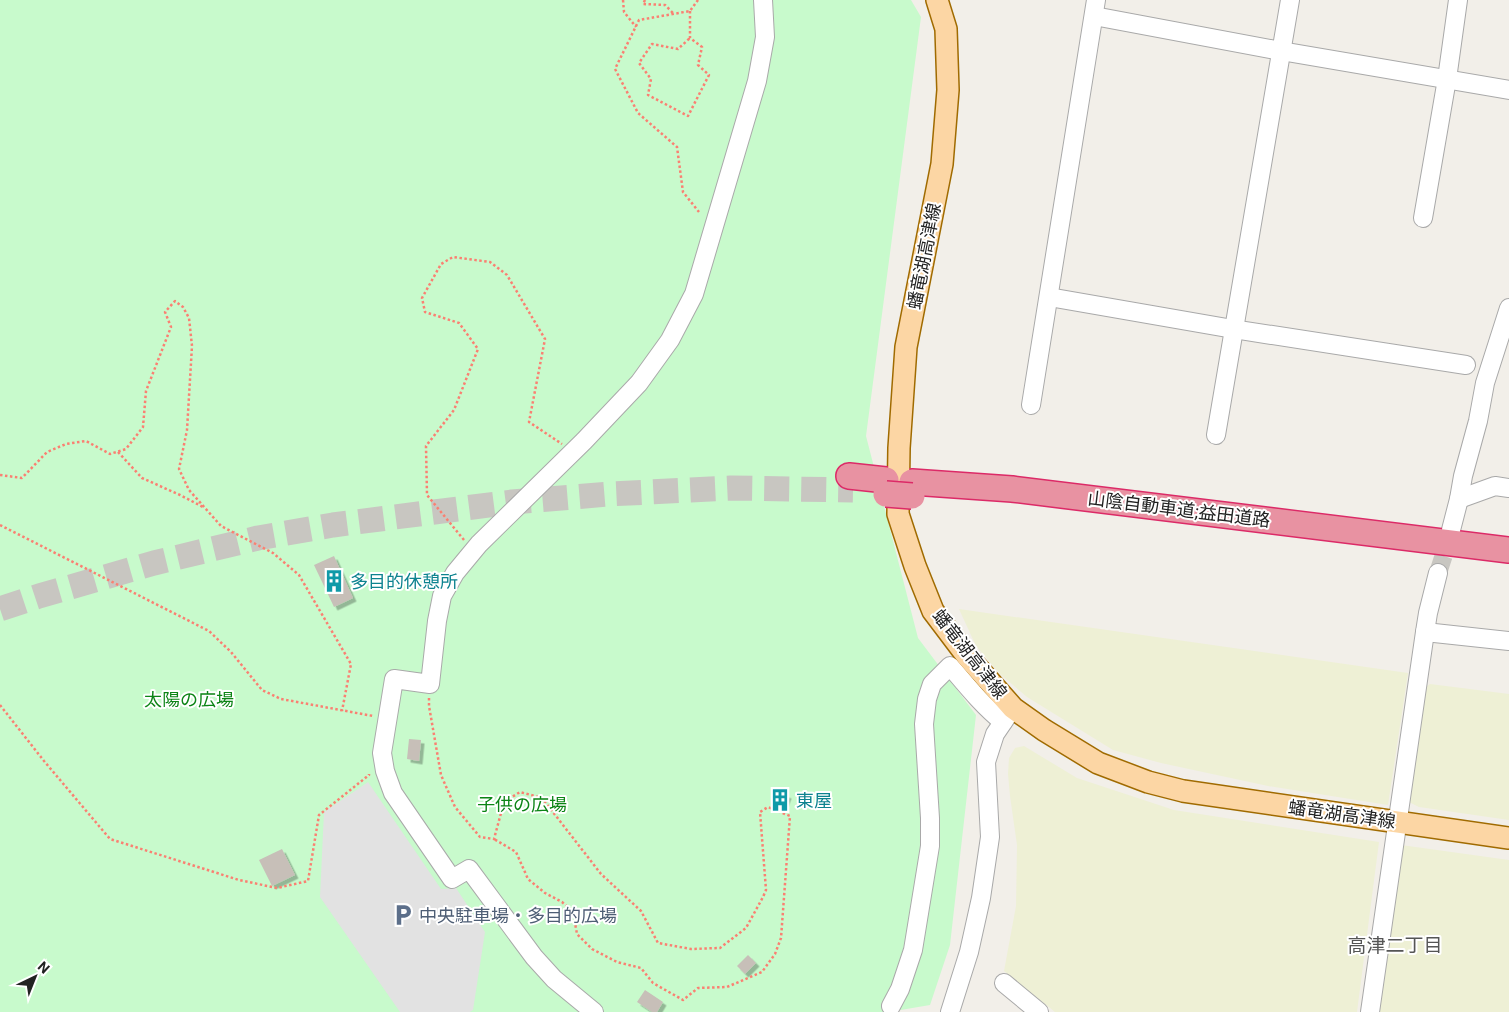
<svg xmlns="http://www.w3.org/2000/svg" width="1509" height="1012" font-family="Roboto,'Noto Sans JP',sans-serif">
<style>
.farmland{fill:#eef0d5}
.park{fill:#c8facc}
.parking{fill:#e2e2e2}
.building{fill:#c7bfb8;filter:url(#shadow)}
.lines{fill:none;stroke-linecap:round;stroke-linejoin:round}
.minor-tunnel{stroke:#c8c6c1;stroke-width:18;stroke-dasharray:18 9;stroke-linecap:butt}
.highway-tunnel{stroke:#c8c6c1;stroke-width:25;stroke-dasharray:25 12;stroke-linecap:butt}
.minor-casing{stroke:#a9a9a9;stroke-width:20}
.major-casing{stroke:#a06b00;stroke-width:24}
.highway-casing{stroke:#dc2a67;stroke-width:28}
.path{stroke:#fa8072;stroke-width:2.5;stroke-dasharray:2.5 2.5;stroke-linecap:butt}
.minor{stroke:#fff;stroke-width:18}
.major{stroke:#fcd6a4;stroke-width:21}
.highway{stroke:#e892a2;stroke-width:25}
.highway-bridge-casing{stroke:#dc2a67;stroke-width:28;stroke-linecap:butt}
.highway-bridge{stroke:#e892a2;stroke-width:25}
.labels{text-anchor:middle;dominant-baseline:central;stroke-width:4;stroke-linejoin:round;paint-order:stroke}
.street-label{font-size:18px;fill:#222;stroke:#fff}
.culture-label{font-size:18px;fill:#0d838f;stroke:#fff;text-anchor:start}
.park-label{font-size:18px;fill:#0c8416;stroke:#fff}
.service-label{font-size:18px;fill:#4e5e75;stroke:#fff;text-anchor:start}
.neighbourhood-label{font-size:19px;fill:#555;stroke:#fff}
</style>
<defs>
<filter id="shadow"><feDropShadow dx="3.5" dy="3.5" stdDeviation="0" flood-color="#0004"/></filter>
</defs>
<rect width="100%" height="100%" fill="#f2efe9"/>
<g class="farmland">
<polygon points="959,609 1408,673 1388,805 1268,786 1161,763 1113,750 1027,697 1000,674 976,646"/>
<polygon points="1430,684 1509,694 1509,820 1419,807 1409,802 1426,687"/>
<polygon points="1024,746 1077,778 1174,810 1379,842 1357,1012 1055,1012 1004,971 1016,906 1017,845 1010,796 1008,774 1009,758 1015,748"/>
<polygon points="1401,845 1509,860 1509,1012 1376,1012"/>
</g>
<polygon class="park" points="0,0 911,0 921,17 866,436 918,638 976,715 950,945 930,1005 889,1012 0,1012"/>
<polygon class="parking" points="368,782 441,889 456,888 485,932 473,1010 470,1012 400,1012 320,897 324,812"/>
<g class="building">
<polygon points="334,556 353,598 334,607 314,565"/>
<polygon points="409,739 421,740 419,761 407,759"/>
<polygon points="776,791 788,795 783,809 771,805"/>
<polygon points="282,849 295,875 272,886 259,860"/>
<polygon points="748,955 756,963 745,974 737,966"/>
<polygon points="645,990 663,1002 657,1012 652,1012 637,1002"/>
</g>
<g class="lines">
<polyline class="minor-tunnel" points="1438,573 1451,533"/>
<polyline class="highway-tunnel" points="0,609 39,596 154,563 258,538 333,525 512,502 609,494 731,488 853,490"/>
<defs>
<g id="minor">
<polyline points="1094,16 1281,51 1509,90"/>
<polyline points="1423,218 1447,79 1458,0"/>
<polyline points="1049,297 1233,329 1466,365"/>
<polyline points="1031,405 1096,0"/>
<polyline points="1216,435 1290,0"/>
<polyline points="1459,499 1495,486 1509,488"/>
<polyline points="1451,530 1459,499 1463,476 1478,421 1485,383 1509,308"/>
<polyline points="1425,632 1509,641"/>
<polyline points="1004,983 1039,1012"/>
<path d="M891 1006 900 989 913 950 930 846V818L924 724 927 699 932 684 950 666C967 686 983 706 1003 722"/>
<polyline points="594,1012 554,979 534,957 469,869 452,879 393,793 385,771 382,753 394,679 430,684 437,621 442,596 455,573 479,544 584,441 639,383 670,340 694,294 757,81 765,37 763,0"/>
<polyline points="950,1012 969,952 981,898 990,837 986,762 995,734 1010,712"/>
<polyline points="1370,1012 1425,632 1428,613 1438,573"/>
</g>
<polyline id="major" points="937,0 946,29 948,90 942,164 906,347 899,448 898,514 915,566 933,611 967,656 1013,708 1044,730 1098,763 1148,782 1183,791 1509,838"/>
<g id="highway">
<polyline points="849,476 886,480"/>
<polyline points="912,482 1012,489 1509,550"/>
</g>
</defs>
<use href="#minor" class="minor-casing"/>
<use href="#major" class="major-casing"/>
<use href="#highway" class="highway-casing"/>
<g class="path">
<polyline points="623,0 624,12 636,27"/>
<polyline points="645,0 643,4 665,5 674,14"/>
<polyline points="698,0 690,11 639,20 615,69 638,113 677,147 683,192 699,212"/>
<polyline points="690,11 690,38 702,47 698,65 709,75 688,116 648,95 651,79 639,63 652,44 678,49 690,38"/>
<polyline points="118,452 142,478 180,495 203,507"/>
<polyline points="0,475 22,478 47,452 66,444 86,441 110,454 126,449 143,427 146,391 171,327 165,312 175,301 183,307 189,318 192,346 187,430 179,469 189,490 221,526 273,553 299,575 351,664 342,711"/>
<polyline points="0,525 209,631 231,652 262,690 281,699 373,716"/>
<polyline points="464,540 427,495 426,446 454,410 478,349 459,323 425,312 422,298 441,264 453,257 490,262 507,275 545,339 529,422 562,444"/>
<polyline points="429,698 429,706 441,775 455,807 480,837 494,839 504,802 520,792 542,798 601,874 641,911 658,943 691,949 720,948 746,928 763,897 766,890 760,812 768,807 790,816 781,938 775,954 762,972 727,987 698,988 683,1000 653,983 641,968 617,962 592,949 577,934 575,923 576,914 562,902 545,893 528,879 516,852 494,839"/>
<polyline points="0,705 44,761 110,839 239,880 277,888 308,881 319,815 369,775 369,774"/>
</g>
<use href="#minor" class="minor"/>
<use href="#major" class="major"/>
<use href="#highway" class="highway"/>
<defs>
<polyline id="highway-bridge" points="886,494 912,496"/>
</defs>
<use href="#highway-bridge" class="highway-bridge-casing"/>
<use href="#highway-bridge" class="highway-bridge"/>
</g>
<defs>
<symbol id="building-bare" viewBox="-9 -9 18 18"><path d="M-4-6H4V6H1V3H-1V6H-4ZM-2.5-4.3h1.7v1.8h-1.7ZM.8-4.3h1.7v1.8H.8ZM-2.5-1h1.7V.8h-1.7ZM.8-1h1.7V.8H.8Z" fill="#0f9aa8" stroke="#fff" stroke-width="2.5" paint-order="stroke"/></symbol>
<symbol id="parking-bare" viewBox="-9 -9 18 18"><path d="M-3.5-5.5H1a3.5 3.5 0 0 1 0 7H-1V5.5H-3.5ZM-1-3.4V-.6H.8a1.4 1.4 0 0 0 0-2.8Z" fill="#5c6f8a" stroke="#fff" stroke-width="2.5" paint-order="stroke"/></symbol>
</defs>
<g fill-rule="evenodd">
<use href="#building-bare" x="318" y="565" width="32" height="32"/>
<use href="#building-bare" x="764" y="784" width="32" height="32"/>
<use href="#parking-bare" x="387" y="899" width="32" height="32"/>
</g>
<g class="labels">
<g class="street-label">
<text transform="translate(924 256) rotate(-79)">蟠竜湖高津線</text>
<text transform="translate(1179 509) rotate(7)">山陰自動車道;益田道路</text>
<text transform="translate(970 654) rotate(52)">蟠竜湖高津線</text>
<text transform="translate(1342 814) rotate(8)">蟠竜湖高津線</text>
</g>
<g class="culture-label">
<text x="350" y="581">多目的休憩所</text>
<text x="796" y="800">東屋</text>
</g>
<g class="park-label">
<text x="189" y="699">太陽の広場</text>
<text x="522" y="804">子供の広場</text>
</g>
<g class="service-label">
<text x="419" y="915">中央駐車場・多目的広場</text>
</g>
<g class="neighbourhood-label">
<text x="1395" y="945">高津二丁目</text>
</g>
</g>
<g transform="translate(35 977) rotate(43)" stroke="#ffffff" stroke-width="4" paint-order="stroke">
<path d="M0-4L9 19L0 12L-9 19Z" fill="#222222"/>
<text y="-8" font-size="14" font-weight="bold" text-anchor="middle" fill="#222222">N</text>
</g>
</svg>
